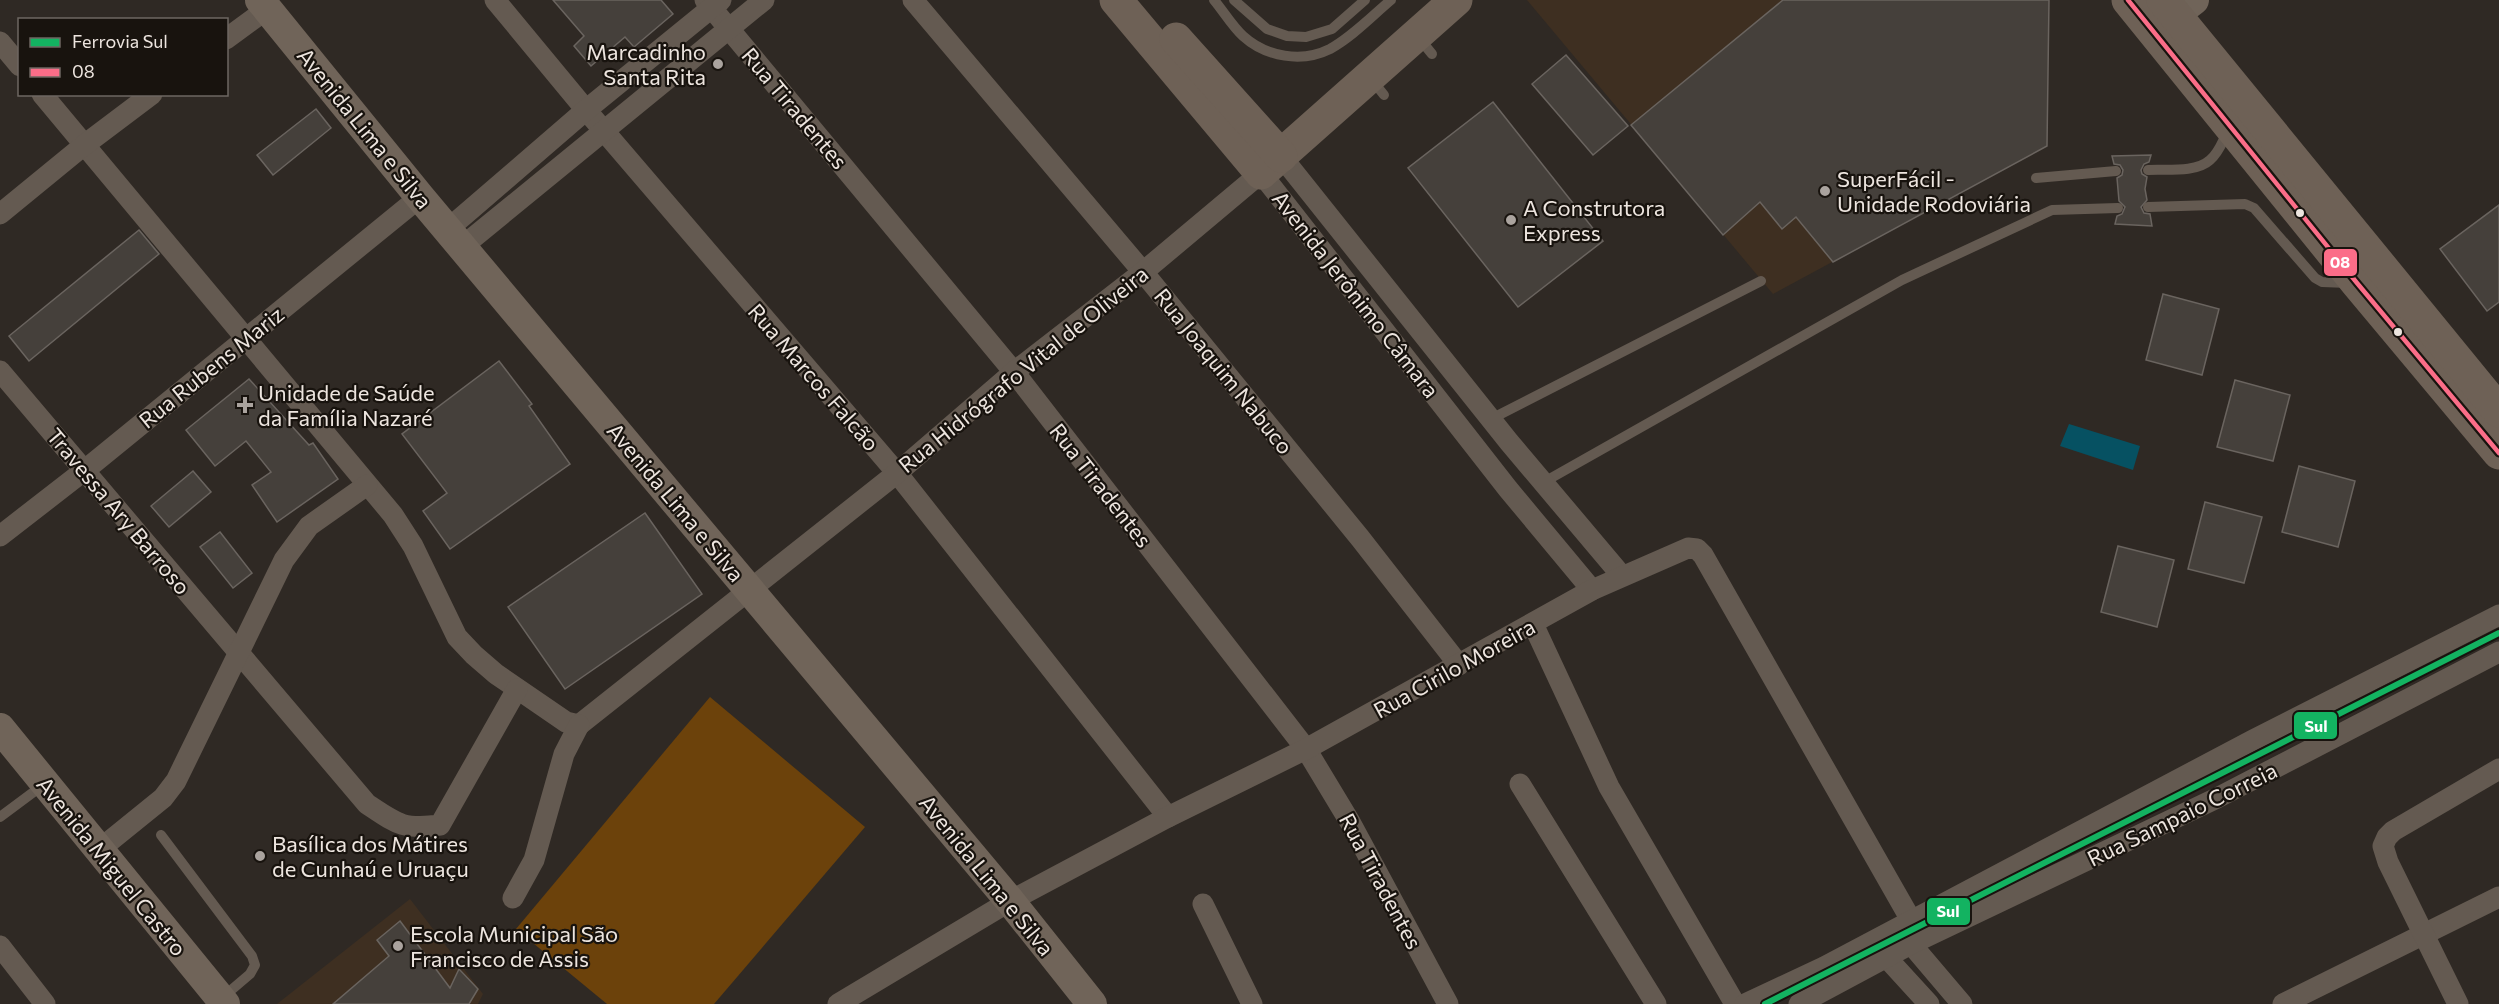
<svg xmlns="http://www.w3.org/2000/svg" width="2499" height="1004" font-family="Commissioner,sans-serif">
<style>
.built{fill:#3e2f21}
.green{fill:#6c420b}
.water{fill:#065162}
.building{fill:#45403b;stroke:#6a645f;stroke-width:1.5}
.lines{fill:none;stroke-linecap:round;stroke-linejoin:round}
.service{stroke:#645a51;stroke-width:10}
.minor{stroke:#645a51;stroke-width:21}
.secondary{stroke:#706459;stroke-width:30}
.primary{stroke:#6e6156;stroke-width:33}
.bus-1-casing{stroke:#18130e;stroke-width:9}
.bus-1{stroke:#fb6d88;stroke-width:4.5}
.rail-1-casing{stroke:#18130e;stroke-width:10}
.rail-1{stroke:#13b361;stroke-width:6}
.poi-dot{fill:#aaa39e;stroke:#18130e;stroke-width:2}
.bus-dot{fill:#ede5df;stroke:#18130e;stroke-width:2}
.labels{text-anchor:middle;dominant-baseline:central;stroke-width:4.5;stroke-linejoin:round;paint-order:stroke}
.poi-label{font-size:22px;fill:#ede5df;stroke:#18130e;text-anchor:start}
.street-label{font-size:22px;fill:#ede5df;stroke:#18130e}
.line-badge{stroke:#18130e;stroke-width:2}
.badge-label{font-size:16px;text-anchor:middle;font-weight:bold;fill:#fff}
</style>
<rect width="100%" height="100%" fill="#2f2924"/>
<g class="built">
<polygon points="1527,0 2049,0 2047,146 1773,294"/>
<polygon points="410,899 483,994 478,1004 277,1004"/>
</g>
<polygon class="green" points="710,697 865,827 714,1004 607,1004 516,929"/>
<polygon class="water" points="2069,424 2140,446 2133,470 2060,446"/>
<g class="building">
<polygon points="553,0 661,0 673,14 634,47 625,37 591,66 574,46 584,36"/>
<polygon points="1783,0 2049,0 2047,146 1833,262 1796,217 1782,229 1760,202 1723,235 1631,125"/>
<polygon points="1566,55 1628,126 1593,155 1532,84"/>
<polygon points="1493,102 1603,241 1518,307 1408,168"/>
<polygon points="316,109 331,128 273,175 257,155"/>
<polygon points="2151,155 2149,162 2144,164 2141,170 2142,174 2147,177 2145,189 2147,200 2141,207 2144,213 2150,214 2152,226 2115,224 2117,216 2122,214 2125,207 2119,201 2117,178 2122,175 2123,170 2120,165 2114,164 2112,156"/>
<polygon points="2499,205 2499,302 2487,311 2440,249"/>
<polygon points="139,230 159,254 29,361 9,336"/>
<polygon points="2163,294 2219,309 2202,375 2146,360"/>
<polygon points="499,361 532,404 529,406 570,464 450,549 423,511 447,493 402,434"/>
<polygon points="249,379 309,445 313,443 338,479 277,522 252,485 271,472 246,441 215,466 186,430"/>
<polygon points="2235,380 2290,395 2273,461 2217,447"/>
<polygon points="2299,466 2355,481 2338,547 2282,532"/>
<polygon points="193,471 211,492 169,527 151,506"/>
<polygon points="2205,502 2262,517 2244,583 2188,569"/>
<polygon points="645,513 702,594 565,689 508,607"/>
<polygon points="220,532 252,573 233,588 200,547"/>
<polygon points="2118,546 2174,560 2157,627 2101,612"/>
<polygon points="400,921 450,988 459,969 478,989 469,1004 333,1004 389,956 377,940"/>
</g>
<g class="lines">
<g class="service">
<path d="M1214 0C1224 12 1232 26 1243 36 1266 57 1302 63 1330 49 1352 37 1372 16 1391 0"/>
<polyline points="1234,0 1267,29 1287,36 1306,37 1332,29 1365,0"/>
<polyline points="1419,38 1432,54"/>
<polyline points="1372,80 1384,95"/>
<path d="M2148 170C2166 169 2196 173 2210 160 2219 153 2223 140 2228 131"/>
<polyline points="2036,178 2116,171"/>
<polyline points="2148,207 2245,204 2254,208 2315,278 2322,282 2348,283"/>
<polyline points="1491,419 1761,281"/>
<polyline points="1544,482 1902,280 2052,210 2118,208"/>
<polyline points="0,817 43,785"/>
<polyline points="161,835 252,956 255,965 250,974 223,997"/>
</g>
<g class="minor">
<polyline points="495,0 586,110 897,473 1168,817"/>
<polyline points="705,0 1014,372 1306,749 1350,822 1448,1004"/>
<polyline points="913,0 1143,272 1360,538 1459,665"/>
<polyline points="226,39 267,9"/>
<polyline points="0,42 20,66"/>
<polyline points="42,94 393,515 413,546 457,637 474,655 496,674 566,722 579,725"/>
<polyline points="1281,156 1509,442 1622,576"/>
<polyline points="0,214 83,146 152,94"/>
<polyline points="448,229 586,110 721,0"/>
<polyline points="463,246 764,0"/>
<path d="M0 371 367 804C397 824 403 830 440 825L517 689"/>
<polyline points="0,536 85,470 420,197"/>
<polyline points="1533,624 1609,787 1735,1004"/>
<polyline points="579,725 897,473 1014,372 1143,272 1261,173 1508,489 1592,590"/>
<polyline points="1520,784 1656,1004"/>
<polyline points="100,849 163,798 176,781 284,560 309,526 367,485"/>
<polyline points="513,898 534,860 564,754 579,725"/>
<polyline points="1203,904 1252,1004"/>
<polyline points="1911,944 1962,1004"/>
<polyline points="0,946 45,1004"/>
<polyline points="1886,957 1929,1004"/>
<polyline points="838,1004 1010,901 1168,817 1306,749 1592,590 1688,548 1697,549 1703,555 1911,920"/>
<polyline points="1745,1004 1824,967 2253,740 2499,615"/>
<polyline points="1799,1004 1911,944 2217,798 2499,652"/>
<polyline points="2283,1004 2499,897"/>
<polyline points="2458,1004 2388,862 2383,846 2387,837 2393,831 2499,769"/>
</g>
<g class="secondary">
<polyline points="260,0 420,197 1010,901 1092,1004"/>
<polyline points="2156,29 2194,0"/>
<polyline points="0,728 225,1004"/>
</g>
<g class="primary">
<polyline points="1116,0 1261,173 1456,0"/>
<polyline points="2128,0 2357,283 2499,453"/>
<polyline points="2163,0 2499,411"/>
<polyline points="1176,39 1281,156"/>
</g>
<defs>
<polyline id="bus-1" points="2128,0 2357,283 2499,453"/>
</defs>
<use href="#bus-1" class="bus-1-casing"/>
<use href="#bus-1" class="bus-1"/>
<defs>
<polyline id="rail-1" points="1765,1004 2499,633"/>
</defs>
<use href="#rail-1" class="rail-1-casing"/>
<use href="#rail-1" class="rail-1"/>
</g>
<g class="poi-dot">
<circle cx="718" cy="64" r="6"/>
<circle cx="1825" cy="191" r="6"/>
<circle cx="1511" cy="220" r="6"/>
<path d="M242 396h6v6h6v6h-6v6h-6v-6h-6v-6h6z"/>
<circle cx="260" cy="856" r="6"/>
<circle cx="398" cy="946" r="6"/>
</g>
<g class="bus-dot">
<circle cx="2300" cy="213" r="5"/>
<circle cx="2398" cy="332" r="5"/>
</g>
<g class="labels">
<g class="poi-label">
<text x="706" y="51" text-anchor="end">Marcadinho<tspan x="706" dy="25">Santa Rita</tspan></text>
<text x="1837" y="178">SuperFácil -<tspan x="1837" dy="25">Unidade Rodoviária</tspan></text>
<text x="1523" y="207">A Construtora<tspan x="1523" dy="25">Express</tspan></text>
<text x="258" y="392">Unidade de Saúde<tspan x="258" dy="25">da Família Nazaré</tspan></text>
<text x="272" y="843">Basílica dos Mátires<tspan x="272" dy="25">de Cunhaú e Uruaçu</tspan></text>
<text x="410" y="933">Escola Municipal São<tspan x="410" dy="25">Francisco de Assis</tspan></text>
</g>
<g class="street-label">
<text transform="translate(795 108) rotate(50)">Rua Tiradentes</text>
<text transform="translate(365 128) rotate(51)">Avenida Lima e Silva</text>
<text transform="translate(1356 294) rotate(52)">Avenida Jerônimo Câmara</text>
<text transform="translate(211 367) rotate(-39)">Rua Rubens Mariz</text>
<text transform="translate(1023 369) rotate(-39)">Rua Hidrógrafo Vital de Oliveira</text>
<text transform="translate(1224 371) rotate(51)">Rua Joaquim Nabuco</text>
<text transform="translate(814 377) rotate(49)">Rua Marcos Falcão</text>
<text transform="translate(1101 485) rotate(52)">Rua Tiradentes</text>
<text transform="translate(676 502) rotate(50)">Avenida Lima e Silva</text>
<text transform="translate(119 511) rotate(50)">Travessa Ary Barroso</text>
<text transform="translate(1454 668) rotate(-29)">Rua Cirilo Moreira</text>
<text transform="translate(2182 814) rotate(-26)">Rua Sampaio Correia</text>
<text transform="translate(112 866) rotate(51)">Avenida Miguel Castro</text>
<text transform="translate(987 875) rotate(51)">Avenida Lima e Silva</text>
<text transform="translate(1381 881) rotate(62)">Rua Tiradentes</text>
</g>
</g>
<g class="line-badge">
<rect x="2323" y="248" width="35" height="29" rx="6" fill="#fb6d88"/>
<rect x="2293" y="711" width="45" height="29" rx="6" fill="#13b361"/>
<rect x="1926" y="897" width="45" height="29" rx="6" fill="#13b361"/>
</g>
<g class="badge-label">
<text x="2340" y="268">08</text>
<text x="2316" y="732">Sul</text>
<text x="1948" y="917">Sul</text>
</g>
<rect x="18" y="18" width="210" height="78" fill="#18130e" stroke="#6d6762" stroke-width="1.5"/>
<rect x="30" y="38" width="30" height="9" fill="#13b361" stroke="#6d6762" stroke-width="1.5"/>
<text x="72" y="48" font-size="18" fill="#ede5df">Ferrovia Sul</text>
<rect x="30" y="68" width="30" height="9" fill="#fb6d88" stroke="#6d6762" stroke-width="1.5"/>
<text x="72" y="78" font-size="18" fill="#ede5df">08</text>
</svg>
